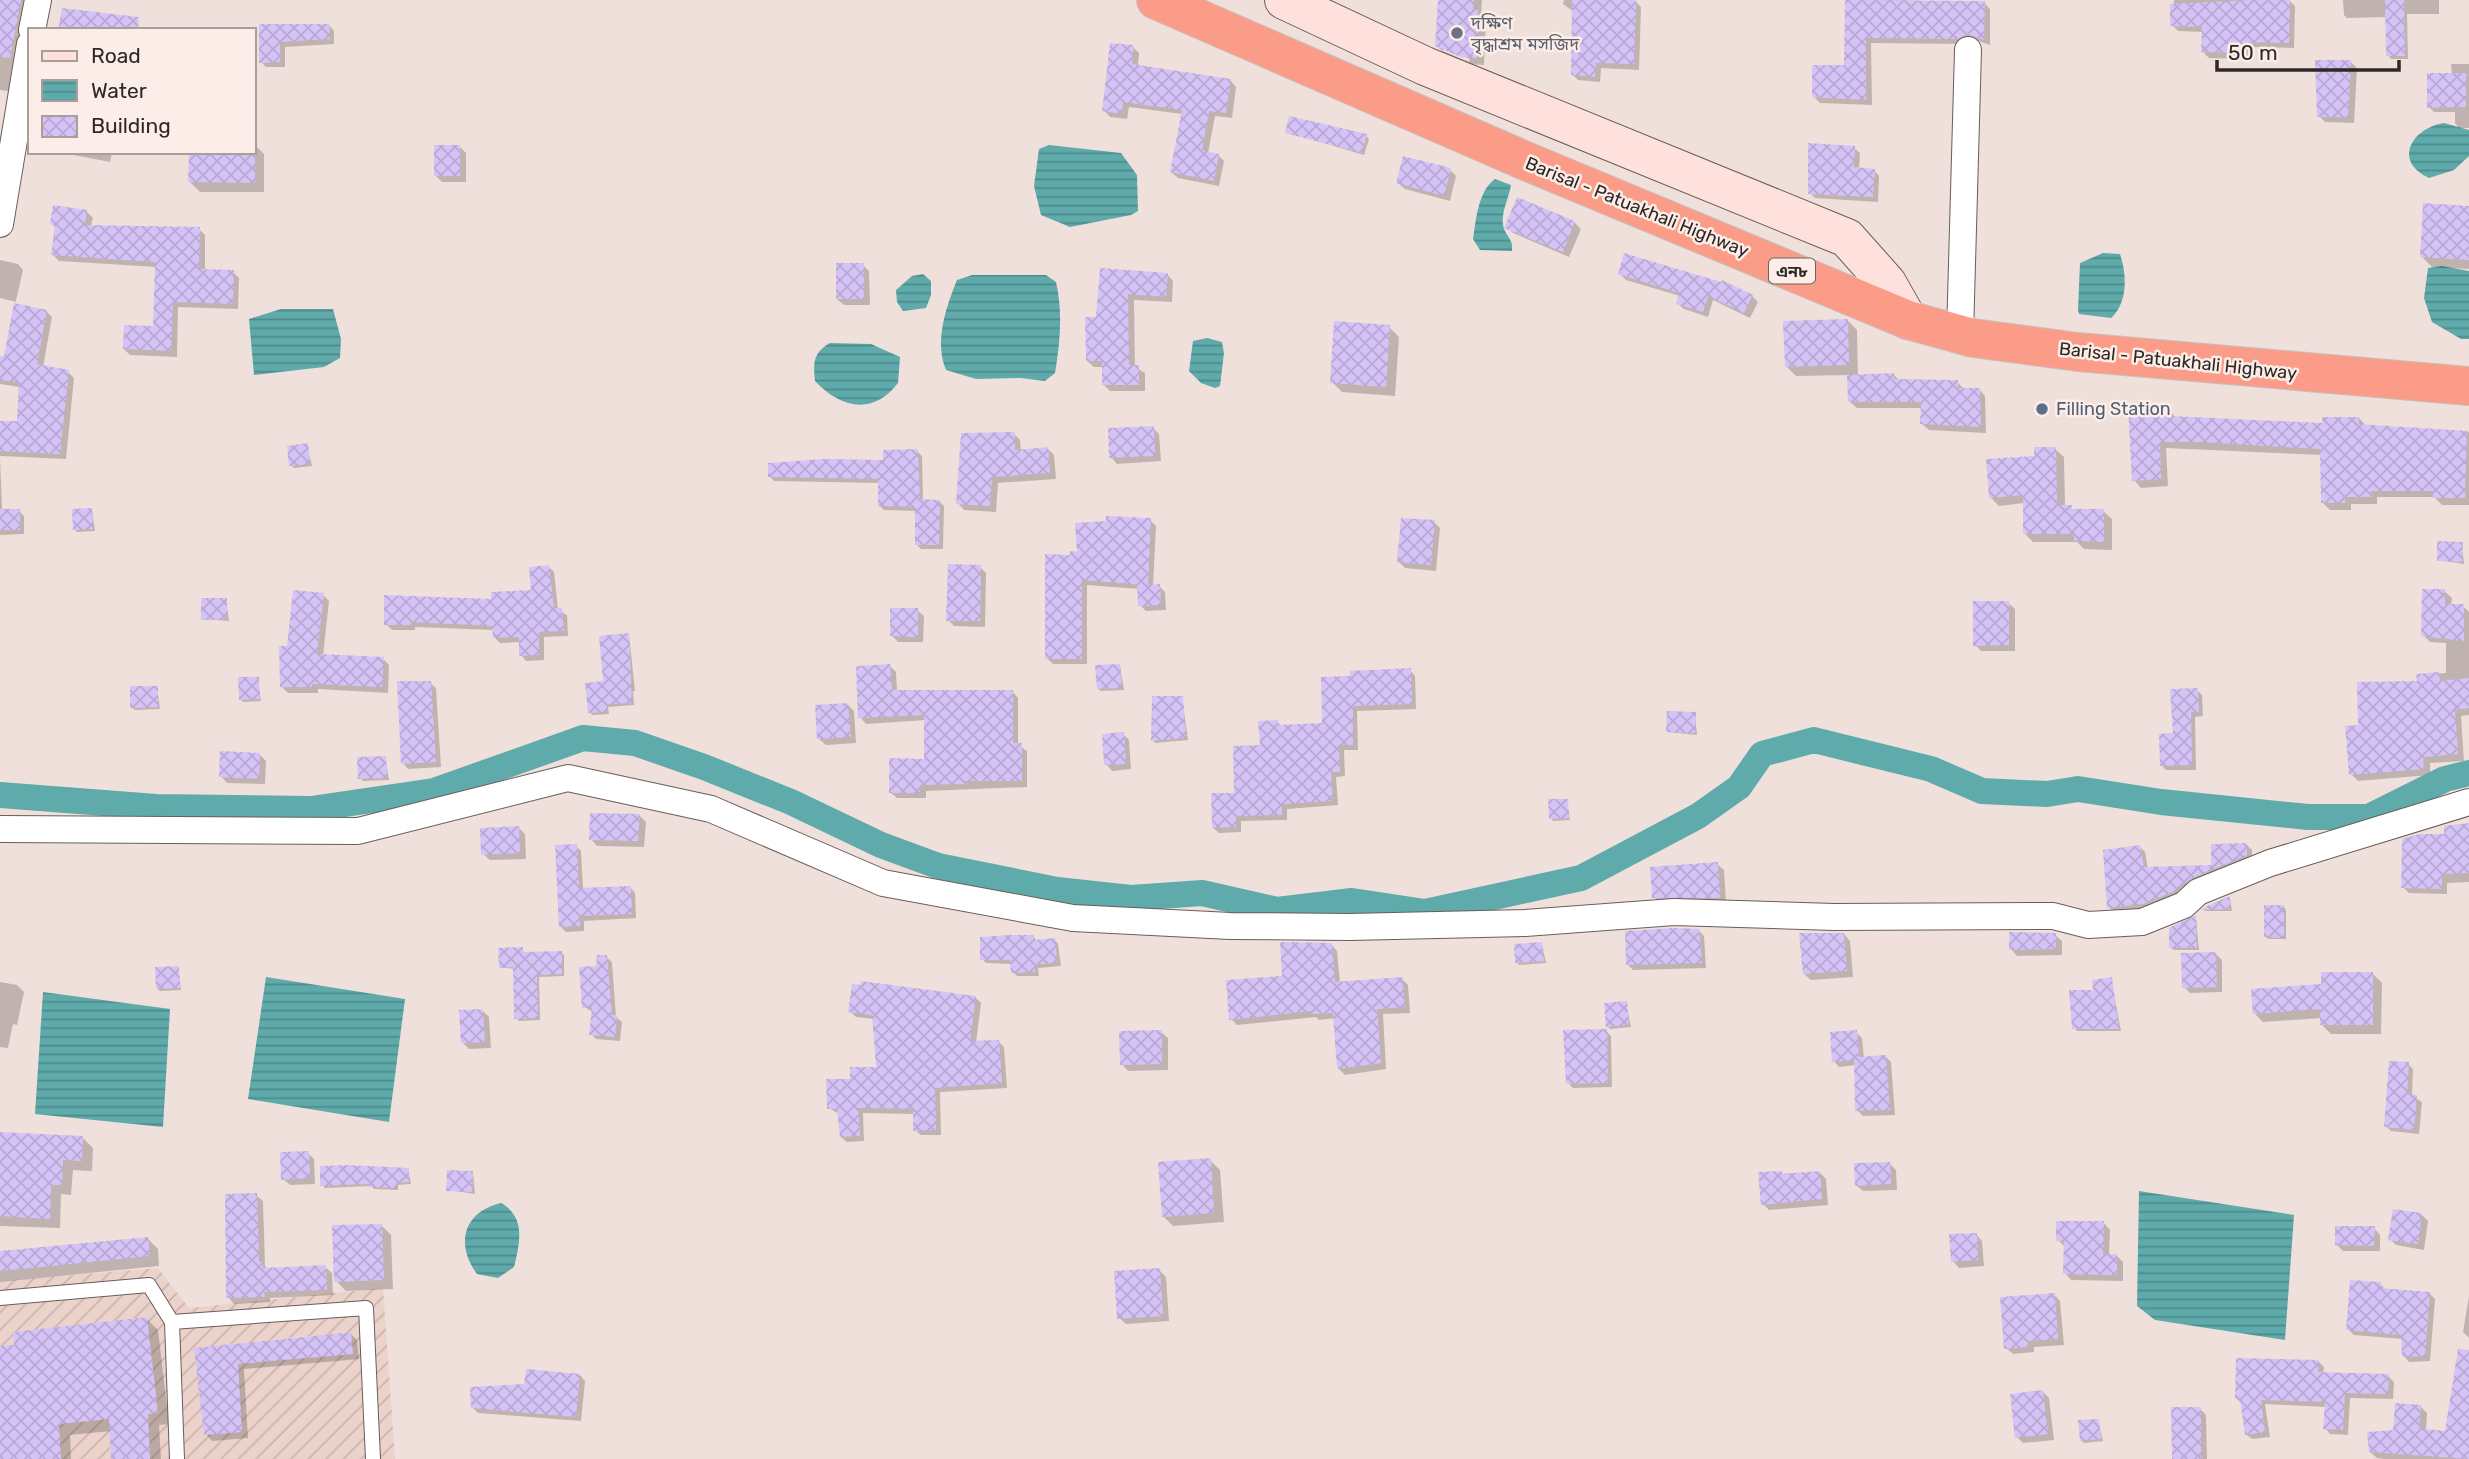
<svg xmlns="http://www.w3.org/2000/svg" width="2469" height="1459" font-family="Rubik,'Noto Sans Bengali',sans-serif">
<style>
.industrial{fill:url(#industrial-furrows);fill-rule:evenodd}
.water{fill:url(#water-rules)}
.shadow{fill:#0003;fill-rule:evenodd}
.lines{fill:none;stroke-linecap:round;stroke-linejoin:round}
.canal{stroke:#5faaab;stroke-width:26}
.building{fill:url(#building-cross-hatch)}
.lane-casing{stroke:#6a5d58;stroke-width:16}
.street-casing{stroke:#6a5d58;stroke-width:28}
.secondary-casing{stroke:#6a5d58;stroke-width:40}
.highway-casing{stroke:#c4c3c2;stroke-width:40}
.lane{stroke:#fff;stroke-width:14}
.street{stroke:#fff;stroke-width:26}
.secondary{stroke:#fee1dc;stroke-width:38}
.highway{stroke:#fb9c89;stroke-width:38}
.worship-dot{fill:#6b7280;stroke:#fdede8;stroke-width:2.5}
.service-dot{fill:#5c6f8a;stroke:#fdede8;stroke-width:2.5}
.labels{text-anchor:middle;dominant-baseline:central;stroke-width:5;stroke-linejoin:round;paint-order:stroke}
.shield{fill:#fdede8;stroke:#6b6360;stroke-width:2}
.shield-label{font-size:16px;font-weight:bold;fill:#2d2826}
.worship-label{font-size:18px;fill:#5b616d;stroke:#fdede8;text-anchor:start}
.street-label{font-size:18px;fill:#2d2826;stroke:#fdede8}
.service-label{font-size:18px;fill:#4e5e75;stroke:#fdede8;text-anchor:start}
</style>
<defs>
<pattern id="industrial-furrows" width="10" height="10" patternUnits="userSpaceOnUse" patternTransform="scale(1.75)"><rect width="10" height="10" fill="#ebd3cb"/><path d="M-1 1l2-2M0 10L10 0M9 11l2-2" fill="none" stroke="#cab5ae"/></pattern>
<pattern id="water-rules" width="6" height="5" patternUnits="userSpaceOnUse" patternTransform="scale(1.75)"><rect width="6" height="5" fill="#5faaab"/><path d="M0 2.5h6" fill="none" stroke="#4f8a8b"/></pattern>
<pattern id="building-cross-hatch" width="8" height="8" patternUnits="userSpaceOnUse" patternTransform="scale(1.75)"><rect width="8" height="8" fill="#d5c3f8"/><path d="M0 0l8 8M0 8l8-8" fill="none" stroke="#b7a8d4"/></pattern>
</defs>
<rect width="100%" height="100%" fill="#f0e0db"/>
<path class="industrial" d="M158 1268 189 1308 383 1288 395 1459H150L149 1434 110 1436 111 1459H61L59 1436 0 1439V1433L41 1430 39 1409 0 1411V1407L39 1404 38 1386 0 1389V1366L13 1365 12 1346H0V1281ZM147 1317 158 1413 48 1425 37 1330ZM34 1331 37 1380 16 1381 13 1332ZM351 1332 353 1354 267 1361 266 1340ZM236 1344 238 1367 196 1371 195 1348ZM238 1373 242 1432 204 1435 199 1376Z"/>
<g class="water">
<path d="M2444 123 2469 130V156L2454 170 2429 178C2392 161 2412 128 2444 123Z"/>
<polygon points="1049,145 1121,153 1137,175 1138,211 1131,215 1070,227 1041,215 1034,186 1039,149"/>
<path d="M1495 179 1511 185C1509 198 1501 211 1503 225 1505 236 1514 239 1512 251L1480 250 1473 239C1476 220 1478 191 1495 179Z"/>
<path d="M2103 253 2120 254C2127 275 2128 302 2111 318L2079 314 2078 310 2080 263Z"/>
<polygon points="2442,266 2469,271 2469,339 2461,339 2432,322 2424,298 2428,268"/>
<polygon points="923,274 931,281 931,295 926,308 903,311 897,302 896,290 912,276"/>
<path d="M972 275H1046L1056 282C1063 312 1060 343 1055 373L1045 381 1021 378 976 379 946 370C934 342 946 307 957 280Z"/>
<polygon points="281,309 333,309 341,339 340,358 324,367 254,375 249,319"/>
<polygon points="1207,338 1222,342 1224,353 1220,386 1215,388 1201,383 1189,371 1193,341"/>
<path d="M830 343 871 344 900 357 898 383C873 416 840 408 815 381 813 362 813 353 830 343Z"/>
<polygon points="266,977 405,999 389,1122 248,1099"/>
<polygon points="43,992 170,1009 163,1127 35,1114"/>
<polygon points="2139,1191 2294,1215 2285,1340 2155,1320 2137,1306"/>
<path d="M501 1203C526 1217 520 1243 514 1267L498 1278 477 1274C455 1244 463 1212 501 1203Z"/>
</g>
<g class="shadow">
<polygon points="0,0 32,0 15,92 0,90"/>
<path d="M1440 0H1482L1481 15 1486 20 1484 65 1470 64 1445 54 1437 46ZM1443 48 1470 59 1469 62 1443 51Z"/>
<polygon points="1564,0 1635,1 1641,7 1639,70 1601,68 1600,82 1578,80 1572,74 1573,11 1563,4"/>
<polygon points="1893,0 1984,3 1990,9 1990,45 1976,40 1964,44 1871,43 1872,105 1820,103 1814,97 1845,67 1847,1"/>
<polygon points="2174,0 2289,0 2295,6 2294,48 2251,47 2251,59 2209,58 2203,52 2203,32 2178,31 2172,25"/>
<polygon points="2343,0 2439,0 2439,14 2407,14 2408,59 2391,59 2388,55 2387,17 2347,18 2344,15"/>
<polygon points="260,25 329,25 334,31 334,44 285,47 285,67 266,67 261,62"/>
<polygon points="1133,47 1139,53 1138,66 1230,80 1236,87 1232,118 1215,116 1208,153 1218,155 1224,161 1219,186 1178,178 1171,172 1182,114 1129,107 1127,119 1110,117 1104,110"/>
<polygon points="2351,62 2357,68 2354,123 2325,122 2319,116"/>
<polygon points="2451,64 2469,64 2469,128 2459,128 2455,123 2455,112 2434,112 2429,107 2452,75"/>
<polygon points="1287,132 1366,136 1369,139 1364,155"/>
<polygon points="254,144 264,154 264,192 200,192 190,182 254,152"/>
<polygon points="460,147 466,153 466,182 442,182 436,176"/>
<polygon points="1854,148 1860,153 1859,169 1874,170 1879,176 1878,202 1815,198 1810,193"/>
<polygon points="58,152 112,152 110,162"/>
<polygon points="1450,170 1456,176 1450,201 1405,189 1398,183"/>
<polygon points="2469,208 2469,269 2432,267 2422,257"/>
<polygon points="87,212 93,218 91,226 199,229 205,235 205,271 233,272 239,278 238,309 178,307 177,357 130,355 124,349 155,328 157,267 59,261 53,255 56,228 51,223"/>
<polygon points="1574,222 1581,229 1569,257 1513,233 1506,227"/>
<polygon points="0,260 18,264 23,270 15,305 46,311 52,317 43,367 68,372 74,378 66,459 0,456 0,423 18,423 20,387 0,384 0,358 5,358 16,302 0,298"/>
<polygon points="863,265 869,271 870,305 844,305 837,299"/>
<polygon points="1101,270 1167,274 1173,281 1172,302 1134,300 1135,367 1145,373 1145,391 1110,391 1104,385 1104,367 1094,367 1087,361 1098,319"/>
<polygon points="1620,274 1752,296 1758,302 1750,318 1713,300 1708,317 1684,309 1678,304 1680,296 1626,280"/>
<polygon points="1847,320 1857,330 1858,376 1894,375 1900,381 1957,382 1963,388 1979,389 1985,396 1986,433 1929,430 1922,424 1922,408 1857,408 1850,402 1849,375 1796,376 1786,366"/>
<polygon points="1389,327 1399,337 1395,396 1342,392 1332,382"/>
<polygon points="2168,406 2176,419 2324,425 2359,418 2366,426 2469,432 2469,505 2442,505 2434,497 2377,497 2377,504 2351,504 2351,510 2330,510 2323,503 2322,455 2166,448 2168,486 2141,488 2134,480"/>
<polygon points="1153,428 1159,434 1161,461 1117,464 1111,457"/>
<polygon points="1014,434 1020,440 1021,451 1048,449 1054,455 1056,479 998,483 996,512 964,510 958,503"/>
<polygon points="307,445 312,466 294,468 291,465"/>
<polygon points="2055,449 2064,457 2065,506 2075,511 2103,511 2112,519 2112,550 2084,549 2077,542 2033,542 2025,534 2024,503 1999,506 1990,497 2036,457"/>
<polygon points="917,451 922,456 923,501 939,501 944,506 943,549 921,549 916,544 917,511 884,510 879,505 880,483 774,481 770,476 885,461"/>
<polygon points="0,458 2,508 5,511 19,511 24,516 24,534 0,535"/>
<polygon points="92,510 95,531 77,532 74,529"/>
<polygon points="1150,520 1156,526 1153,586 1159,586 1165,592 1166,610 1146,611 1140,605 1139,589 1087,585 1087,664 1053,664 1047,658 1071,557"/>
<polygon points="1434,522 1440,528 1436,571 1405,568 1399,562"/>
<polygon points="2462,544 2464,564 2439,560"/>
<polygon points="549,567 554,572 558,610 567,615 568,636 544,637 544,660 526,661 521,655 520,642 500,643 494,637 494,630 415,627 415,630 392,630 386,624 533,592"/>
<polygon points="980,567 986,573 985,627 954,626 948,620"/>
<polygon points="2444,591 2452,598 2451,606 2463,606 2469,612 2469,715 2461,716 2464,761 2430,763 2430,775 2358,781 2351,774 2360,727 2419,683 2418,675 2446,673 2446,643 2430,642 2423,635"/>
<polygon points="323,595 329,601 323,656 383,659 389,665 388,693 318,689 318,693 288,693 282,687 289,647"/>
<polygon points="226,600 229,621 203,619"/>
<polygon points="2008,603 2015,609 2015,651 1981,651 1975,645"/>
<polygon points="917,610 924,616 923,642 898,642 892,636"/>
<polygon points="629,635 635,691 633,691 634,705 608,707 609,714 593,715 590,713"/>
<polygon points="890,666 896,672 897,691 1012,691 1018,698 1018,745 1027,751 1027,787 926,791 926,798 897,798 890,792 926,760 926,720 866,724 860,717"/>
<polygon points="1120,666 1124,690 1101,691 1098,689"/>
<polygon points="1410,670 1415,676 1416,709 1357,711 1358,750 1344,750 1345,776 1336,777 1338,805 1287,809 1287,820 1241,821 1241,832 1219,833 1213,828 1236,794 1277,721 1282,727 1324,724 1323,679"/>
<polygon points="258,679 261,701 243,702 240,699"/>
<polygon points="430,683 436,688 441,767 408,769 403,763"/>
<polygon points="157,687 160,709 135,710 132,707"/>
<polygon points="2197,690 2202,695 2203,716 2195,717 2196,770 2166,770 2161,765"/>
<polygon points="1182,698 1188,740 1155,743 1153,740"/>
<polygon points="848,705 854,711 856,743 826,745 819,739"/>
<polygon points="1695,714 1697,735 1668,732"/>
<polygon points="1123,734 1129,740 1131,769 1112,771 1106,764"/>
<polygon points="259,754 266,761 265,784 227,783 221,776"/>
<polygon points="385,758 389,780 363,781 360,778"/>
<polygon points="1567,801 1570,820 1553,821 1551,818"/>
<polygon points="640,816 646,822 644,847 597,846 591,839"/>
<polygon points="2469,825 2469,882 2447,883 2447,894 2409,893 2403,887 2446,836"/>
<polygon points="519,828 525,834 526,859 490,860 483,854"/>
<polygon points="2246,844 2252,850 2252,861 2150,910 2115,913 2109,907 2139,846 2145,852 2148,869 2213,867"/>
<polygon points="576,846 581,851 583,889 630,887 635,893 636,918 584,921 584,931 566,932 561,927"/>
<polygon points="1717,864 1724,870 1726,903 1660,903 1654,897"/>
<polygon points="2230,898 2232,911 2204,911 2208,907"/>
<polygon points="2284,907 2286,910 2286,939 2269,939 2266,937"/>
<polygon points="2196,917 2199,950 2174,950 2171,948"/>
<polygon points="1698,930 1704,936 1706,968 1633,970 1627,964"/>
<polygon points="1844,934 1850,941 1853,977 1811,980 1804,974"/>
<polygon points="2055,935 2062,941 2062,955 2017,956 2011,949"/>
<polygon points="1033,936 1037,941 1054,939 1058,944 1061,966 1038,968 1039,976 1017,976 1013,972 1012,964 986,963 982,959"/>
<polygon points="1331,944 1337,951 1340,983 1402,979 1408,985 1410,1013 1383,1014 1386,1069 1345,1075 1338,1068 1335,1018 1319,1020 1316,1017 1237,1025 1231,1019"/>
<polygon points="1542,944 1546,963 1519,965 1517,962"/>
<polygon points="522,949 525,954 561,953 564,955 564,976 539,977 540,1020 519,1021 516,1018 514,969 501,967"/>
<polygon points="2215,953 2222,960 2222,992 2190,993 2184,987"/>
<polygon points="606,957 612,962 616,1017 622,1022 620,1041 596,1039 591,1034 593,1012 584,1007 597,967"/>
<polygon points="178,968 181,990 160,991 157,988"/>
<polygon points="2373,974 2382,983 2381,1034 2331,1034 2322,1025 2322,1018 2263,1022 2254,1013 2322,985"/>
<polygon points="2111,979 2121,1031 2077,1031 2074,1028"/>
<polygon points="0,982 17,985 24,992 17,1025 13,1024 8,1048 0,1047"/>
<polygon points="975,997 981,1003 976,1043 998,1041 1004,1047 1007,1088 940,1092 941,1135 921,1135 915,1130 915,1114 863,1113 864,1141 847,1142 841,1137 839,1114 829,1108 851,1080 878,1069 874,1019 856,1017 850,1011"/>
<polygon points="1626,1003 1631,1027 1610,1029 1608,1027"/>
<polygon points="483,1011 489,1017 491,1048 469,1049 462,1042"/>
<polygon points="1606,1031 1611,1036 1612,1087 1573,1088 1568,1083"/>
<polygon points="1161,1032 1168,1038 1168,1070 1128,1071 1122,1064"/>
<polygon points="1856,1032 1862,1038 1864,1059 1886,1057 1891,1062 1895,1115 1863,1116 1857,1110 1856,1065 1839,1067 1834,1061"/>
<polygon points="2408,1064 2413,1069 2412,1096 2422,1102 2419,1134 2391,1131 2386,1126"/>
<polygon points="0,1133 82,1137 93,1148 92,1171 73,1170 71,1195 61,1194 60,1228 0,1226"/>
<polygon points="308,1153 314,1159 315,1184 290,1185 283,1179"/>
<polygon points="1210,1160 1220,1170 1224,1222 1173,1226 1163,1216"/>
<polygon points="1890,1164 1896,1170 1897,1190 1863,1191 1856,1185"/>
<polygon points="408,1170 411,1184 398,1185 398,1190 374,1189 371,1186 325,1188 322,1185"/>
<polygon points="473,1173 475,1194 448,1190"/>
<polygon points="1820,1173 1826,1179 1828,1205 1769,1210 1763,1204 1760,1174"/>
<polygon points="256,1195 263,1201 265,1266 268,1269 325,1267 332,1273 333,1295 270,1298 270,1302 234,1304 228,1297"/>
<polygon points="2422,1215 2428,1221 2424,1250 2396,1245 2390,1239"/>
<polygon points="2104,1223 2110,1230 2109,1256 2117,1256 2123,1262 2123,1281 2071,1280 2065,1273 2065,1247 2058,1240"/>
<polygon points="381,1225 391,1235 393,1289 346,1291 336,1281"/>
<polygon points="2374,1228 2380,1235 2380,1251 2343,1251 2337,1245"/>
<polygon points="1976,1234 1982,1241 1984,1266 1959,1268 1953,1261"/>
<polygon points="147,1238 158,1249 159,1266 0,1282 0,1252"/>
<polygon points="1159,1270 1166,1277 1169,1321 1126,1324 1119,1318"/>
<polygon points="2380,1284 2386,1290 2429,1293 2435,1299 2430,1361 2409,1362 2404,1356 2403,1339 2354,1335 2348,1329"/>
<polygon points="2054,1294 2060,1301 2064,1345 2034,1347 2034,1352 2013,1354 2006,1348"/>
<polygon points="2469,1296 2469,1338 2463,1332"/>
<polygon points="147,1319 158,1330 169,1424 159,1425 161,1459 113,1459 111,1431 70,1435 71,1459 0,1459 0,1348"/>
<polygon points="351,1334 357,1340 359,1359 244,1369 248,1438 212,1441 206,1434 196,1349"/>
<polygon points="2318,1361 2324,1367 2323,1374 2388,1376 2394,1382 2393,1399 2350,1398 2348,1435 2330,1434 2325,1428 2326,1407 2265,1404 2270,1437 2252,1439 2246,1434 2242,1404 2236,1398"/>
<polygon points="580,1375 585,1381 581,1421 478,1413 472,1407 526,1385"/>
<polygon points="2469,1379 2469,1459 2385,1459 2377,1458 2370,1452 2420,1406 2427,1413 2426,1430 2446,1433"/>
<polygon points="2043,1392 2049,1398 2054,1440 2023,1443 2017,1437"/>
<polygon points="2200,1409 2206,1415 2207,1459 2174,1459"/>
<polygon points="2098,1421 2103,1441 2084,1443 2081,1440"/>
</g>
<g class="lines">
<polyline class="canal" points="0,795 156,807 311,809 434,791 583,738 635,743 704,767 791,802 881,845 938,866 1057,890 1131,898 1202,893 1277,910 1352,901 1425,912 1581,878 1698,816 1739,787 1762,754 1814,740 1931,769 1982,791 2047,794 2078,789 2161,802 2308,817 2369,817 2445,779 2469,773"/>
</g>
<g class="building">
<polygon points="0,0 21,0 10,58 0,57"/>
<polygon points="1438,0 1474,0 1473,10 1478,10 1477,58 1461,57 1435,46"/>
<polygon points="1572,0 1636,0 1634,64 1596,63 1595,77 1571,75"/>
<polygon points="1845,0 1985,1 1984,40 1968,34 1957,39 1866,38 1866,100 1812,97 1812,65 1844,65"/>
<polygon points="2254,0 2290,0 2289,43 2246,42 2246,53 2201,52 2202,27 2170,26 2170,4"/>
<polygon points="2385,0 2404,0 2405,56 2386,56"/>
<polygon points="62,8 139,17 138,30 58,30"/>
<polygon points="259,24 329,24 330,39 280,42 280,62 259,63"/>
<polygon points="1110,43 1134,45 1132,64 1231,79 1226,113 1209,111 1202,150 1219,154 1214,181 1170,172 1182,110 1123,102 1122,114 1102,111"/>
<polygon points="2315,60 2351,60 2348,117 2317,117"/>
<polygon points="2427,73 2466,73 2466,107 2427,108"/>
<polygon points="1289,116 1367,134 1362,153 1285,133"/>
<polygon points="1808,143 1855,146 1854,167 1875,169 1873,197 1808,194"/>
<rect x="434" y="145" width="26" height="31"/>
<polygon points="189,152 255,152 255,183 188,182"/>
<polygon points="1403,156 1451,168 1444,196 1396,183"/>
<polygon points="1517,197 1575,221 1563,252 1504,228"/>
<polygon points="2423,203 2469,206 2469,260 2420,257"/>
<polygon points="53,205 87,210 85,225 200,227 199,269 234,270 233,304 173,302 171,351 123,349 124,325 153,326 155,262 51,255 55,225 50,224"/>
<polygon points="1624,253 1721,282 1722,280 1753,295 1744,313 1708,296 1703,312 1676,304 1679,293 1618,274"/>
<rect x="836" y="263" width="28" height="36"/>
<polygon points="1100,268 1168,273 1166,297 1128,294 1129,365 1139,365 1139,385 1102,385 1102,361 1086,361 1085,317 1096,317"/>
<polygon points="14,303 47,310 37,364 69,370 60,454 0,451 0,421 17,421 19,382 0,380 0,356 4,356"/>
<polygon points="1848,319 1849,365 1785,367 1783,321"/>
<polygon points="1334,321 1390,325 1386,387 1330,383"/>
<polygon points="1894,373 1894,379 1958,380 1958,388 1980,388 1981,427 1920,424 1921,402 1848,402 1847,375"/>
<polygon points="2169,404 2170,416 2323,423 2322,417 2359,417 2359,424 2467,431 2465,498 2433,498 2433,491 2371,491 2371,497 2345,497 2345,503 2321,503 2320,449 2199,442 2160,442 2161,479 2132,481 2128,406"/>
<polygon points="1154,426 1155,456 1109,458 1108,428"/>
<polygon points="1015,432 1015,450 1048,447 1050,473 992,477 990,506 956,504 961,433"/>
<polygon points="308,443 310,464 289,466 287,446"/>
<polygon points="2034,447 2056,447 2057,505 2072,505 2072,509 2104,509 2104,542 2074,541 2074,534 2023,534 2023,495 1989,498 1986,459 2034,456"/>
<polygon points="918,449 920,499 940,500 939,545 915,545 915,507 878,506 878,479 768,477 768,463 824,459 883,460 883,450"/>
<polygon points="92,508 93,529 73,530 72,509"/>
<rect x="0" y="509" width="20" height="21"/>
<polygon points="1106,516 1151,518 1148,585 1160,584 1161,605 1138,606 1137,585 1143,585 1082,580 1082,659 1045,659 1045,554 1070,555 1070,551 1077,552 1075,523 1106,521"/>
<polygon points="1401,518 1435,520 1431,565 1397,562"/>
<polygon points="2437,541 2463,542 2462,562 2437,561"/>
<polygon points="948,564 981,565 980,621 946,621"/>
<polygon points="549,565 554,608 562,608 564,631 539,632 539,655 519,656 519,637 493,638 492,626 411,622 411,625 384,625 384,595 491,599 491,592 531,590 529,567"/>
<polygon points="2422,589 2445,589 2445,604 2464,604 2464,641 2421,636"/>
<polygon points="293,590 324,593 317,654 384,657 382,687 312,684 312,687 280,687 279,646 287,646"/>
<polygon points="201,598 227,598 227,619 201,620"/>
<polygon points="1973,601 2009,601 2009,645 1973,646"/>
<polygon points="890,608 918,608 918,637 890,636"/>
<polygon points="629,633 632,703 607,704 607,712 588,713 585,683 603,681 599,636"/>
<polygon points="890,664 892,690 1013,690 1013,743 1022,743 1022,781 964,781 964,784 920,785 920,793 889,793 889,758 924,759 924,715 858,718 856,666"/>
<polygon points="1120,664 1122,688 1097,689 1095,665"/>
<polygon points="1411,668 1412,704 1353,706 1353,745 1339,745 1340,772 1331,772 1333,801 1282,804 1282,815 1236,816 1236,827 1212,828 1211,793 1234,793 1233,746 1260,745 1258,721 1278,720 1278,725 1322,723 1321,677 1350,676 1350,671"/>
<polygon points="2439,672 2440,681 2469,678 2469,708 2455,710 2458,754 2423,757 2424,769 2349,775 2345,726 2358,725 2357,682 2417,681 2416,674"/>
<polygon points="238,677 259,677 260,699 239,700"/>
<polygon points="397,681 431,681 436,762 401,764"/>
<polygon points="130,686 158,686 158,707 130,708"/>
<polygon points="2198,688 2199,712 2191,712 2192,765 2160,766 2159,734 2173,733 2170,689"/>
<polygon points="1152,696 1183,696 1186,738 1151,741"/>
<polygon points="848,703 851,737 817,739 815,705"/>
<polygon points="1667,711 1696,712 1695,733 1666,732"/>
<polygon points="1124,732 1126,764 1104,765 1102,734"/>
<polygon points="220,751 260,753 259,779 219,777"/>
<polygon points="386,756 387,778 358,779 357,757"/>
<polygon points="1548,799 1568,799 1569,818 1549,819"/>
<polygon points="590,813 640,814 638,841 589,840"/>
<polygon points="2469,823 2469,873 2442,874 2442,889 2401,888 2402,839 2419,834 2444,834 2444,826"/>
<polygon points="519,826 520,853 481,855 480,828"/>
<polygon points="2247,843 2247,855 2192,878 2175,891 2143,904 2107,908 2103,850 2140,845 2144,867 2211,865 2211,844"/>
<polygon points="577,844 579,888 631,886 632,914 579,916 580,926 559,927 555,845"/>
<polygon points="1718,862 1720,898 1652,898 1650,867"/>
<polygon points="2230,896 2230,909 2201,910 2207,906"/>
<polygon points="2264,905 2284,905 2284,938 2264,937"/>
<polygon points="2196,915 2197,948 2169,948 2169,928"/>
<polygon points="1674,928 1699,929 1702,963 1626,965 1625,931"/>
<polygon points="2009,932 2056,933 2056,949 2009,950"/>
<polygon points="1799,933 1844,933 1847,971 1803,974"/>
<polygon points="1009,935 1033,935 1034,940 1055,938 1057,962 1035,965 1035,972 1011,973 1010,960 980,960 980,937"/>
<polygon points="1280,942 1332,943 1335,982 1402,977 1405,1007 1377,1009 1381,1063 1337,1069 1333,1013 1311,1014 1311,1011 1229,1020 1226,980 1282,976"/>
<polygon points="1542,942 1544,961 1515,963 1514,944"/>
<polygon points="523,947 523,952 562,951 562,974 537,975 538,1018 514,1019 513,967 499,968 498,948"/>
<polygon points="2216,952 2217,987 2182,988 2181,953"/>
<polygon points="597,955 607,955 612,1015 617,1015 615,1037 589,1035 592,1007 582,1008 579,967 596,966"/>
<polygon points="179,966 180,988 156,989 155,967"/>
<polygon points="2321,972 2373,972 2373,1025 2320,1025 2320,1009 2253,1014 2251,989 2321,984"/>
<polygon points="2112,977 2119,1029 2072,1029 2069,990 2093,990 2092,980"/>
<polygon points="861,981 976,996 970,1041 999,1040 1002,1083 935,1088 936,1130 913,1131 913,1109 858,1108 860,1136 840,1137 837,1109 827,1109 826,1079 850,1079 850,1067 876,1067 872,1015 848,1012 852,984 861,985"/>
<polygon points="1627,1001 1629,1025 1606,1027 1604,1003"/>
<polygon points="483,1009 485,1042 461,1043 459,1010"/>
<polygon points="1607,1029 1608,1083 1566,1084 1563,1030"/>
<polygon points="1162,1030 1162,1064 1120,1065 1119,1031"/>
<polygon points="1857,1030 1859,1057 1886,1055 1890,1110 1855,1111 1854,1060 1832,1062 1830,1032"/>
<polygon points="2389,1061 2409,1062 2407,1094 2417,1095 2414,1130 2384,1127"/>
<polygon points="0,1132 83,1136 82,1161 63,1160 62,1185 51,1185 50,1219 0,1216"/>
<polygon points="309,1151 310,1178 281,1180 280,1152"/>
<polygon points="1211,1158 1214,1213 1162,1217 1158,1162"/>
<polygon points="1890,1162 1891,1184 1855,1186 1854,1163"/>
<polygon points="348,1165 409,1168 409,1182 396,1183 396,1188 369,1187 369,1184 320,1186 320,1166"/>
<polygon points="447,1170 473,1171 472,1192 446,1191"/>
<polygon points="1782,1171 1782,1174 1820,1171 1822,1199 1761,1205 1758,1172"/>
<polygon points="257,1193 259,1262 263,1262 263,1268 326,1265 327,1290 264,1292 265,1297 226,1298 225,1194"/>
<polygon points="2393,1209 2422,1213 2418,1244 2388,1240"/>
<polygon points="2056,1221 2104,1221 2103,1254 2117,1254 2117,1275 2063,1274 2064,1241 2056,1241"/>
<polygon points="382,1224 384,1280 334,1282 332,1225"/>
<polygon points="2335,1226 2375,1226 2374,1246 2335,1245"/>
<polygon points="1977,1233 1978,1260 1951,1262 1949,1234"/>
<polygon points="148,1237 150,1256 0,1271 0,1251"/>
<polygon points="1160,1268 1163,1316 1117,1319 1114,1271"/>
<polygon points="2350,1280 2381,1282 2381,1288 2430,1292 2425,1356 2402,1357 2401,1335 2346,1330"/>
<polygon points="2055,1293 2058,1339 2028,1341 2028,1347 2004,1349 2000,1297"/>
<polygon points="147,1317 158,1413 148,1414 150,1459 111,1459 109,1419 59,1424 61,1459 0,1459 0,1346 14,1345 13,1332"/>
<polygon points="351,1332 353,1354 238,1364 242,1432 204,1435 194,1348"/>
<polygon points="2458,1349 2469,1350 2469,1459 2369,1452 2367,1432 2393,1430 2395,1403 2421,1405 2419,1428 2445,1431"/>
<polygon points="2236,1358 2319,1360 2318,1372 2389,1374 2388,1394 2345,1393 2343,1430 2323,1429 2325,1402 2261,1400 2265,1432 2245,1435 2240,1399 2235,1399"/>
<polygon points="526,1369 580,1374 576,1417 471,1408 470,1387 524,1384"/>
<polygon points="2043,1390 2048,1434 2015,1438 2010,1394"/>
<polygon points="2171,1407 2201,1407 2201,1459 2172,1459"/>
<polygon points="2099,1419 2101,1439 2080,1441 2078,1420"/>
</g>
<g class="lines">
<defs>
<g id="lane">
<polyline points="0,1298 149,1285 172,1322 366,1308 373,1459"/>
<polyline points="172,1322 177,1459"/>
</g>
<g id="street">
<polyline points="32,30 38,0"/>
<polyline points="0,224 30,44"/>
<polyline points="1960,335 1968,50"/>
<polyline points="0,829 358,831 568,778 711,809 883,883 1073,918 1230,926 1350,927 1525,923 1674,912 1834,917 2053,916 2088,925 2142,922 2184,905 2198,892 2270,863 2469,802"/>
</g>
<polyline id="secondary" points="1284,0 1425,66 1847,238 1887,283 1908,320"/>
<polyline id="highway" points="1156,0 1521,159 1908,320 1973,338 2078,352 2469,386"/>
</defs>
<use href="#lane" class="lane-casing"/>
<use href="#street" class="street-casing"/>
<use href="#secondary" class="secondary-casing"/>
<use href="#highway" class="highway-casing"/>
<use href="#lane" class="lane"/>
<use href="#street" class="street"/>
<use href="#secondary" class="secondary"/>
<use href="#highway" class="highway"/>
</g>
<circle class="worship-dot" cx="1457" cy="33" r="7"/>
<circle class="service-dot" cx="2042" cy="409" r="7"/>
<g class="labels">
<rect class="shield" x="1769" y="258.5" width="46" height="25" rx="5"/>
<g class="shield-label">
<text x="1792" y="271">এন৮</text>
</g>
<g class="worship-label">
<text x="1471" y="23">দক্ষিণ<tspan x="1471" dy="21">বৃদ্ধাশ্রম মসজিদ</tspan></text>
</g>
<g class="street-label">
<text transform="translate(1637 207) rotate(22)">Barisal - Patuakhali Highway</text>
<text transform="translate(2178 361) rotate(6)">Barisal - Patuakhali Highway</text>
</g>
<g class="service-label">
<text x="2056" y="409">Filling Station</text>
</g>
</g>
<rect x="28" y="28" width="228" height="126" fill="#fdede8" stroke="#aa9e9a" stroke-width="2"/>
<rect x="42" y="51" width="35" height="10" fill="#fee1dc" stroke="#aa9e9a" stroke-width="2"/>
<text x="91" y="63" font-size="21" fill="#2d2826">Road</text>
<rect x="42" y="80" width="35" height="21" fill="url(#water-rules)" stroke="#aa9e9a" stroke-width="2"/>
<text x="91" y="98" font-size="21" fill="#2d2826">Water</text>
<rect x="42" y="116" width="35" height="21" fill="url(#building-cross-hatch)" stroke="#aa9e9a" stroke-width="2"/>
<text x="91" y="133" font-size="21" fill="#2d2826">Building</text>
<path d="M2217 60v10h182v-10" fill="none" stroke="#2d2826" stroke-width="3.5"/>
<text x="2228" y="60" font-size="21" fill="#2d2826" stroke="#fdede8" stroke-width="5" paint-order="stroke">50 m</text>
</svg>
